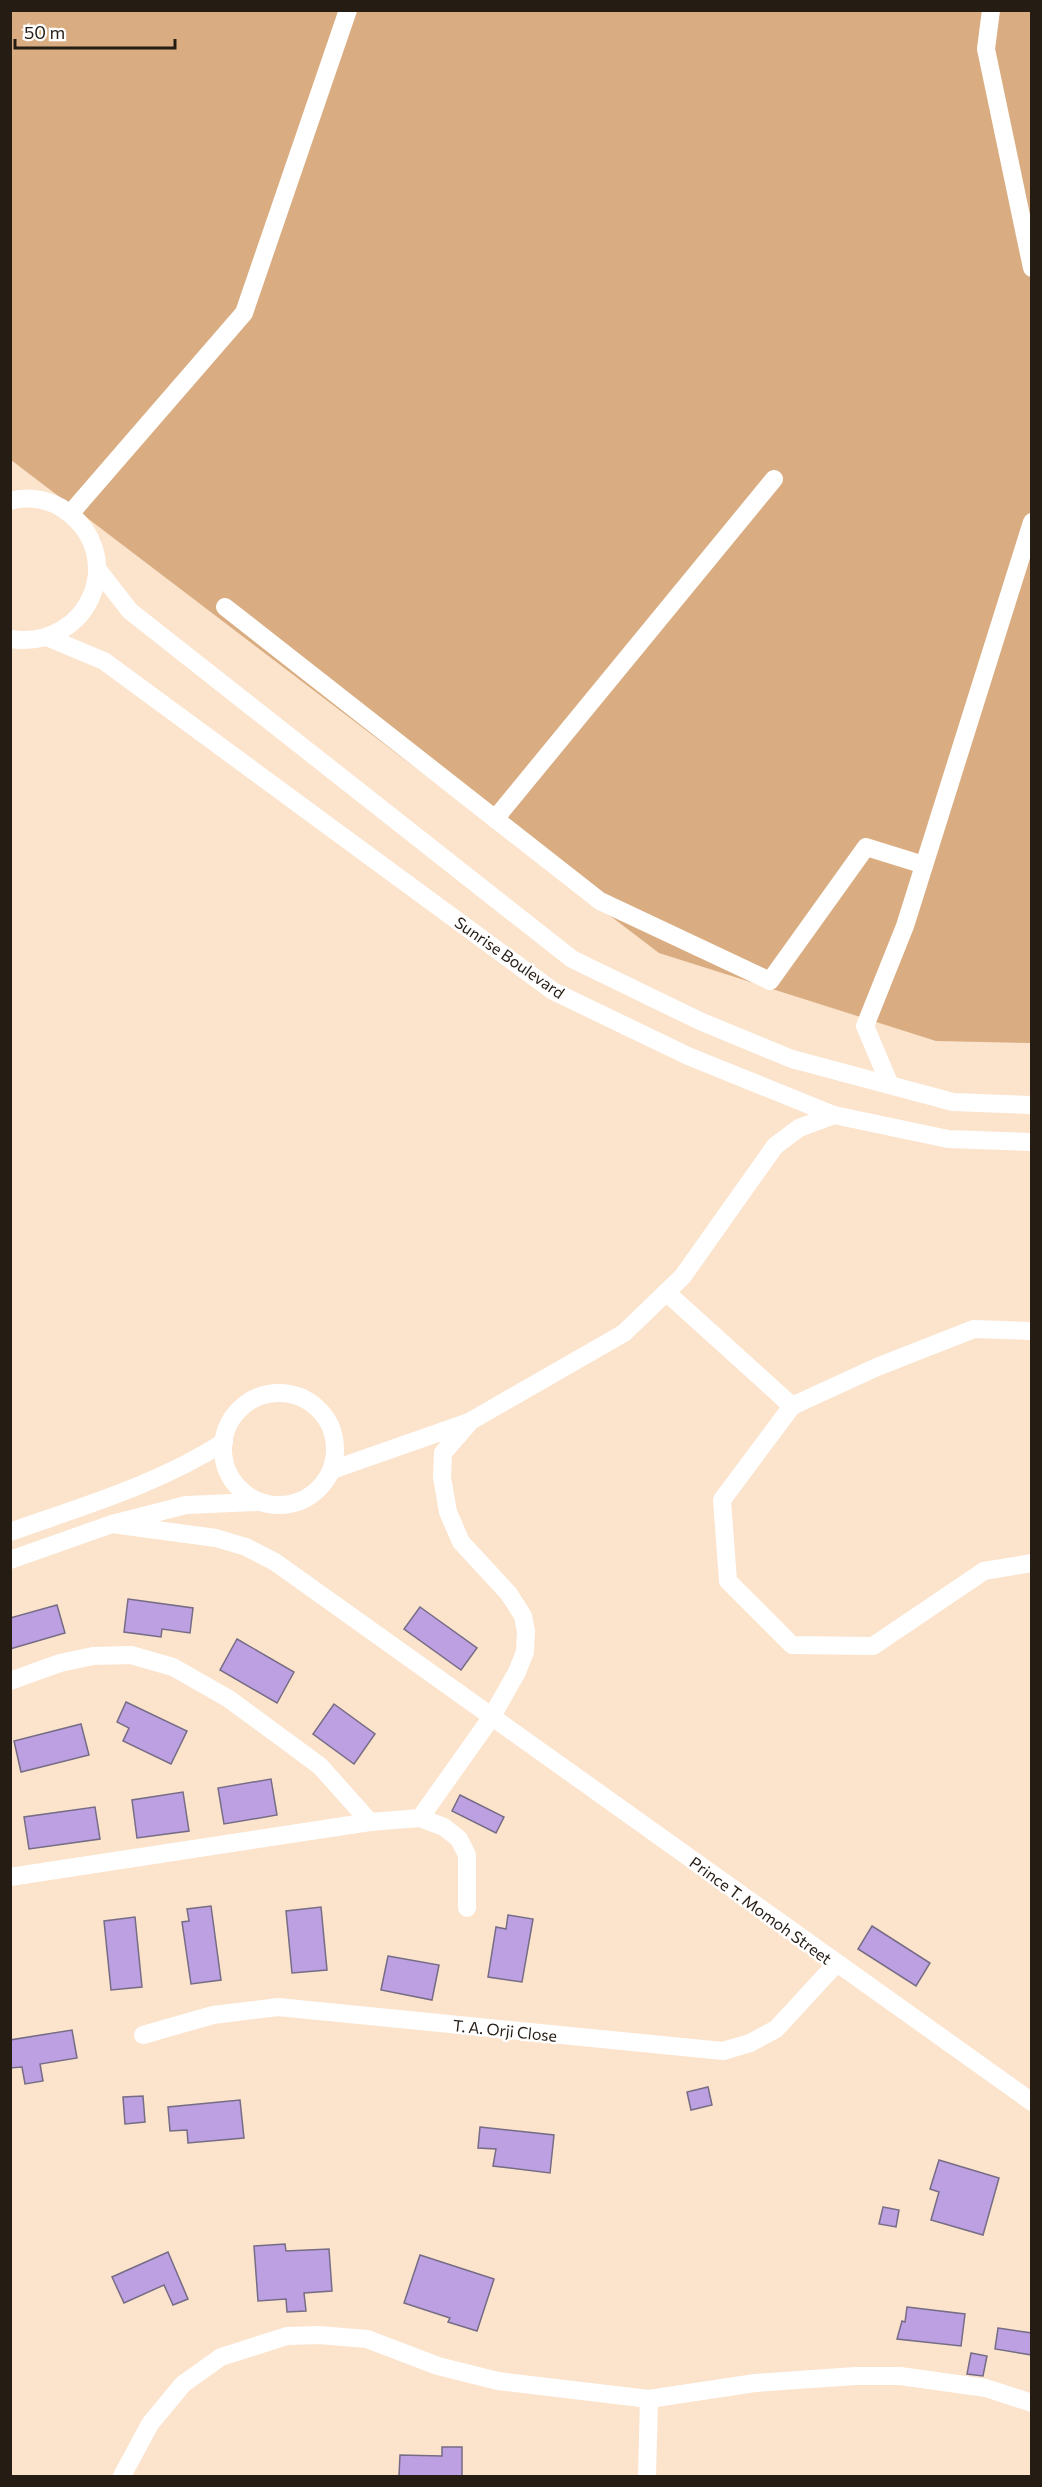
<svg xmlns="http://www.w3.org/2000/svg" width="1042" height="2487" font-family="Commissioner,sans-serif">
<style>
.green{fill:#d9ad81}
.building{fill:#bca0e1;stroke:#766c85;stroke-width:1.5}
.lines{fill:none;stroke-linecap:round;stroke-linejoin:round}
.street{stroke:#fff;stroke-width:18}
.labels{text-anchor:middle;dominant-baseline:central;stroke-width:5;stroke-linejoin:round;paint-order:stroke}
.street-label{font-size:16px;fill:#251c14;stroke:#fff}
</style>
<rect width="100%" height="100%" fill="#fbe3cc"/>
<polygon class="green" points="13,11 1031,11 1031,1043 936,1041 659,953 11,460 10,17"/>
<g class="building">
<polygon points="128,1599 193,1608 190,1633 162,1629 161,1637 124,1632"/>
<polygon points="57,1605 65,1633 10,1649 10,1618"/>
<polygon points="420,1607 477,1648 461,1670 404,1629"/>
<polygon points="237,1639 294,1672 277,1703 220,1670"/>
<polygon points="126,1702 187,1731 171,1764 123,1741 129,1728 117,1722"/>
<polygon points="334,1704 375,1734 354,1764 313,1734"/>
<polygon points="81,1724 89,1755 21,1772 14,1741"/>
<polygon points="271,1779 277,1815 224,1824 218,1788"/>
<polygon points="183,1792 189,1831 137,1838 132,1800"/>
<polygon points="460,1795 504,1817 496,1833 452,1811"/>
<polygon points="95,1807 100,1839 29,1849 24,1817"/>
<polygon points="211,1906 221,1980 191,1984 182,1922 189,1921 187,1909"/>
<polygon points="321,1907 327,1970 292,1973 286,1911"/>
<polygon points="508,1915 533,1919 522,1982 488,1977 496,1927 506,1929"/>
<polygon points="135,1917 142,1987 111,1990 104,1921"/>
<polygon points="872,1926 930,1963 916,1986 858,1949"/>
<polygon points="388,1956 439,1965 432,2000 381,1990"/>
<polygon points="72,2030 77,2058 40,2064 43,2081 25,2084 22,2067 10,2068 10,2040"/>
<polygon points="708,2087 712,2105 691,2110 687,2092"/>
<polygon points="143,2096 145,2122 125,2124 123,2097"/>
<polygon points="240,2100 244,2138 188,2143 187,2130 170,2131 168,2107"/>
<polygon points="480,2127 554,2135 550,2173 493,2166 496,2149 478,2148"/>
<polygon points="939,2160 999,2178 983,2235 931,2220 939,2192 930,2189"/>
<polygon points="883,2207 899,2210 896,2227 879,2224"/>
<polygon points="285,2244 286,2251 329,2249 332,2291 304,2293 306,2311 287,2312 286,2299 258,2301 254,2246"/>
<polygon points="168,2252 188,2299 173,2305 164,2285 124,2303 112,2277"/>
<polygon points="420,2255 494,2279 477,2331 448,2322 450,2318 404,2303"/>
<polygon points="907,2307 965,2314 961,2346 897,2339 902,2321 905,2322"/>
<polygon points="998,2328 1032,2333 1032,2355 995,2349"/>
<polygon points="971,2353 987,2356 983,2376 967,2374"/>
<polygon points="442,2447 462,2447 462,2476 399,2476 400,2455 442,2456"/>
</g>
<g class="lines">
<g class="street">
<polyline points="991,10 986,49 1032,268"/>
<path d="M10 501C26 496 46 499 60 507 131 550 92 651 10 639"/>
<polyline points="70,514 244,313 348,10"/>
<polyline points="98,570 130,611 572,959 702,1022 792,1059 953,1102 1032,1105"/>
<polyline points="225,607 600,901 770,981 866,847 924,865"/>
<polyline points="49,638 104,661 553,991 688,1056 834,1115 948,1139 1032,1142"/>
<polyline points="495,819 774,479"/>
<polyline points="890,1085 865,1026 905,926 1032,522"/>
<polyline points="666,1292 792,1406"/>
<polyline points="1032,1331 974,1329 877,1367 792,1406 722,1500 728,1581 792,1645 873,1646 984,1571 1032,1563"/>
<circle cx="279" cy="1449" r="56"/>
<polyline points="332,1470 469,1422 624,1333 683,1276 775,1146 799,1128 834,1115"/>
<polyline points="112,1524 216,1538 246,1547 275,1562 1032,2102"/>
<path d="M10 1532C83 1506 159 1484 224 1442"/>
<polyline points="10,1560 112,1524 186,1505 258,1502"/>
<polyline points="10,1681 60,1663 93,1656 131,1655 173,1667 229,1699 320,1766 370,1822"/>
<polyline points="420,1818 491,1718 517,1672 525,1652 526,1631 523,1616 509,1594 461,1542 448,1512 442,1477 443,1453 468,1424"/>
<polyline points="10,1877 370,1822 420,1818 444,1827 459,1839 467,1855 467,1908"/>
<polyline points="143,2035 213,2015 278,2007 723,2051 750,2043 776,2029 836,1964"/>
<polyline points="122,2476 150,2424 183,2384 221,2357 287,2336 319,2335 367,2339 438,2366 498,2381 649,2399 755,2383 855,2376 900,2376 986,2388 1032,2403"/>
<polyline points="647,2476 649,2399"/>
</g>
</g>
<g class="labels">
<g class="street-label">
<text transform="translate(510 957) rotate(35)">Sunrise Boulevard</text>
<text transform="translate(761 1910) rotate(36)">Prince T. Momoh Street</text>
<text transform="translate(505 2030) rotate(6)">T. A. Orji Close</text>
</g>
</g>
<rect width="1042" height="2487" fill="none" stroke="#251c14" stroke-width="24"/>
<path d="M15 39v9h160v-9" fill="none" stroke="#251c14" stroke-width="3"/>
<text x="24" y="39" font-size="18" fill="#251c14" stroke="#ffffff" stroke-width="4.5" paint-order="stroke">50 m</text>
</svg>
